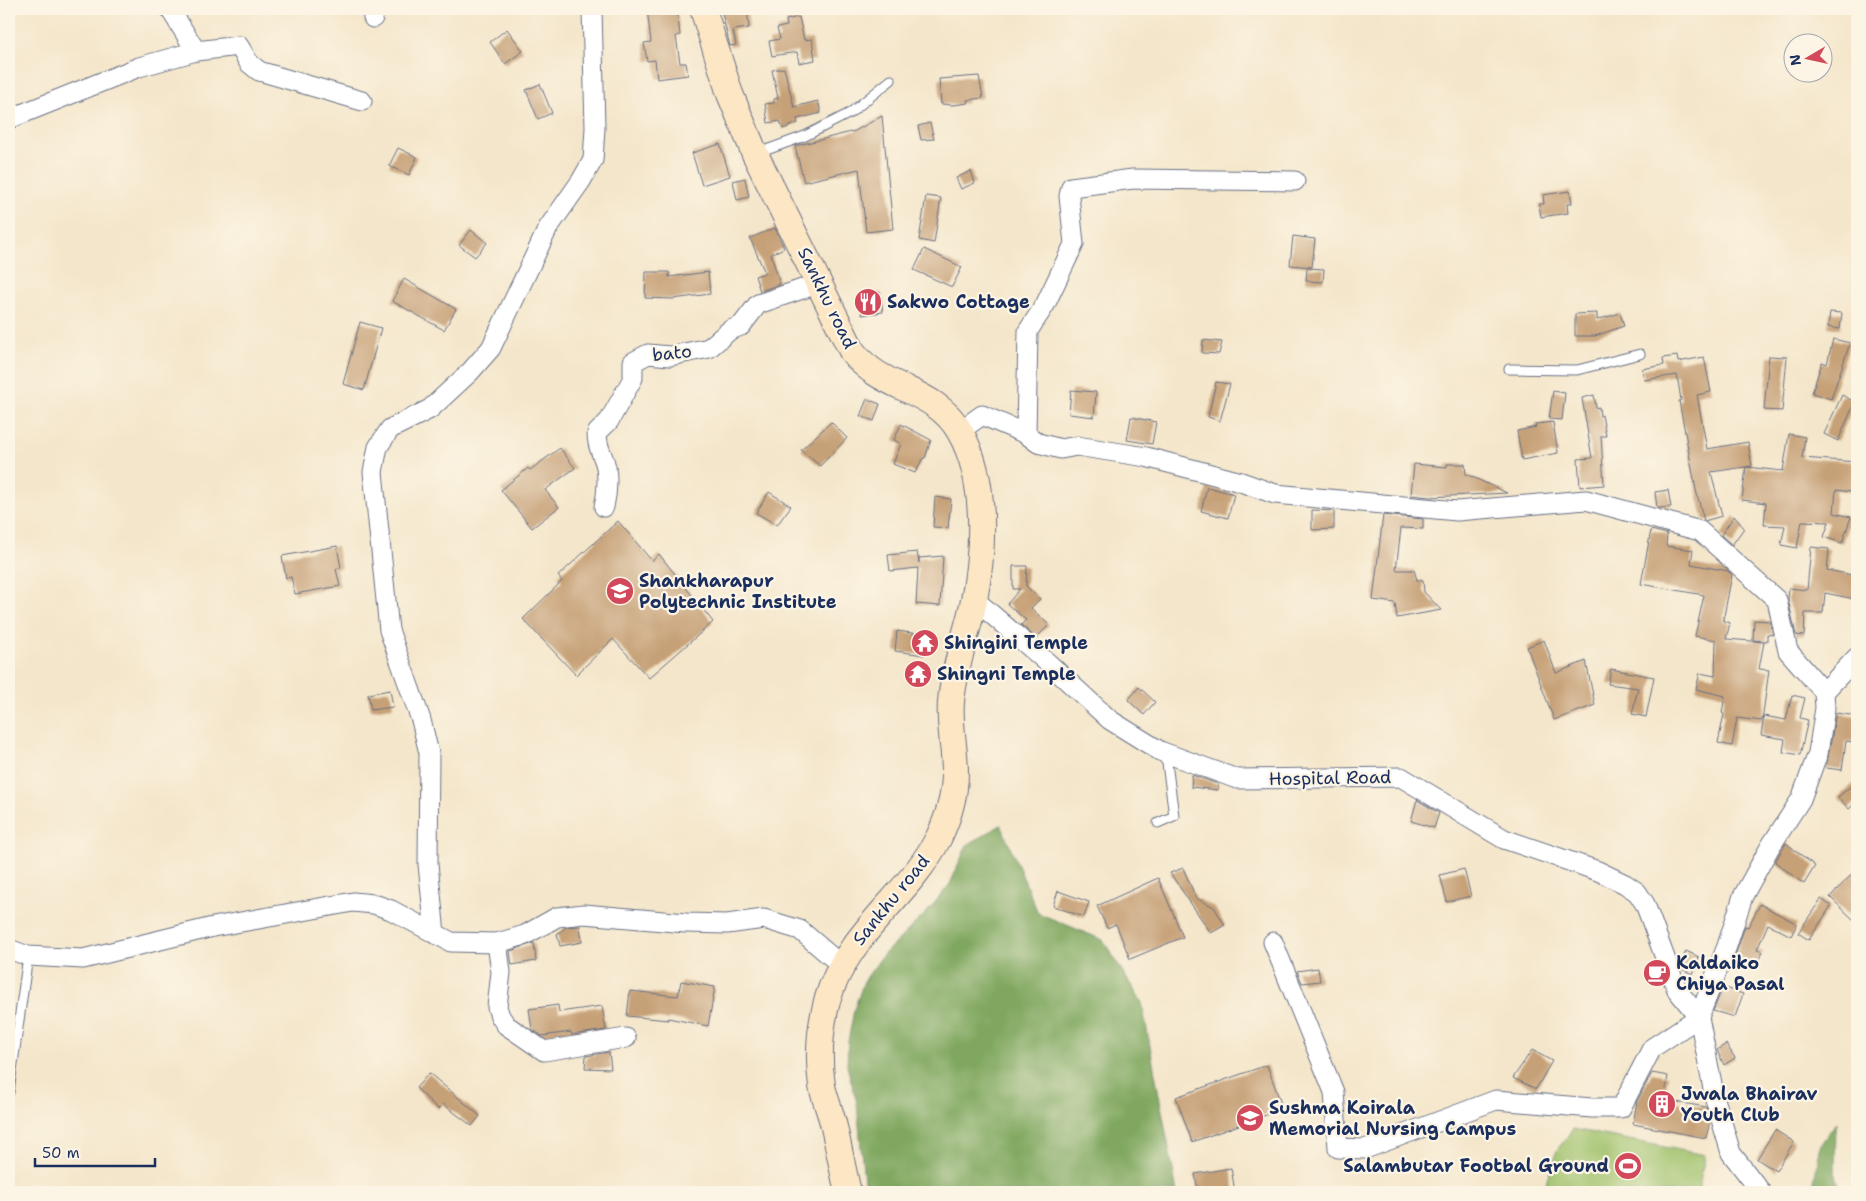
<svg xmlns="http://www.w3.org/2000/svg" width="1866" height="1201" font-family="'Shantell Sans',sans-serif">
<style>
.green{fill:#9fc16a;stroke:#5d7864}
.forest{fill:#7fa75e;stroke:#4d6b5e}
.building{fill:#c6a077}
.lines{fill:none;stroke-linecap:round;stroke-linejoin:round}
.lane-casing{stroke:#676f84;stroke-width:11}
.street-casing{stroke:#676f84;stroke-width:21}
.secondary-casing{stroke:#676f84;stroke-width:28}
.lane{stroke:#fff;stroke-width:9}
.street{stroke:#fff;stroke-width:19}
.secondary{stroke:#fce6c4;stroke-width:26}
.labels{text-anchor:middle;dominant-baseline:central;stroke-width:4.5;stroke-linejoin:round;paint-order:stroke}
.street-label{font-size:18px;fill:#1b2f5e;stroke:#fcf5e5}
.poi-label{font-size:18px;font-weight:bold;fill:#1b2f5e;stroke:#fcf5e5;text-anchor:start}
</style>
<rect width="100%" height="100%" fill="#fcf5e5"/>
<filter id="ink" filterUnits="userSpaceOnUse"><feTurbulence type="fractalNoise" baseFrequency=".02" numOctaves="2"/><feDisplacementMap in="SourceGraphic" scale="10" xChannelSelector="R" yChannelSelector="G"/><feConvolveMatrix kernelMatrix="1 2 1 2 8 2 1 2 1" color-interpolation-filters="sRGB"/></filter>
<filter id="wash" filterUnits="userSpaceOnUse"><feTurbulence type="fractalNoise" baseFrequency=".0096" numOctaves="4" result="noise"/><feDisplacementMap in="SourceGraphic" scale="20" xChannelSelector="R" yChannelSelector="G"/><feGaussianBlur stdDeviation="1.12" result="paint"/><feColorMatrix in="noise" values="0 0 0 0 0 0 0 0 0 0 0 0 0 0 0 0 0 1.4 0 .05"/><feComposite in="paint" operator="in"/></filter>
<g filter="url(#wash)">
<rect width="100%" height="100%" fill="#f4e6ca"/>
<polygon class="green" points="1573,1129 1705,1155 1698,1192 1543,1192 1557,1150"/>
<g class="forest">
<polygon points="1001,825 1038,913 1103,940 1142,1003 1177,1192 865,1192 857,1103 847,1066 848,1042 854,1010 864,981 883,955 927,912 950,884 967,845"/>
<polygon points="1836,1122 1835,1176 1842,1192 1812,1192 1821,1144"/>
</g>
<g id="blocks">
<g class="building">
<polygon points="647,9 677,9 680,35 676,36 680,63 686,63 688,75 657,79 655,60 647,61 644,43 651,42"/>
<polygon points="721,9 747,9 749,28 733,30 736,45 730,46"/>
<polygon points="799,17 804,40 812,39 815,60 799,63 797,52 772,56 769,41 780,39 777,28 787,26 786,20"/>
<polygon points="507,29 523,51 505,64 490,42"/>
<polygon points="784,68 794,107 818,101 821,113 797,119 798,123 783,129 780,121 768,123 765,104 774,103 774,99 778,98 772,70"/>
<polygon points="979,76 983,98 967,100 968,103 954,105 941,104 939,79"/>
<polygon points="540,84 552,113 538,119 526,90"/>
<polygon points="882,116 893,229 866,232 859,169 804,182 795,146 855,131"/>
<polygon points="930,123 934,139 921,140 918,126"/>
<polygon points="720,144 730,176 702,185 692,153"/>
<polygon points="398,148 417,157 409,175 389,166"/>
<polygon points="971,171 975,183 961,189 956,178"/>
<polygon points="745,178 749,197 737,200 733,181"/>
<polygon points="1570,191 1572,203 1567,204 1568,213 1541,217 1539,204 1544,204 1543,195"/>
<polygon points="926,196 941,198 934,243 919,240"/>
<polygon points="775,228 784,248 771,254 780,284 760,291 755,276 765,273 750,238"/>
<polygon points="471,230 487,243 475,257 459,245"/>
<polygon points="1293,236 1315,239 1312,267 1290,265"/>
<polygon points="924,249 962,267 952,287 914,270"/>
<polygon points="1307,268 1324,269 1323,282 1306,281"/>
<polygon points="646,272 669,272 669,277 708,272 710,294 673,299 645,298"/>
<polygon points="404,279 456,309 444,330 392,301"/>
<polygon points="880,292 883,312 862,315 859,295"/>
<polygon points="1830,312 1842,313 1840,329 1828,327"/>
<polygon points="1597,313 1597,320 1620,313 1624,326 1595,336 1575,336 1575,314"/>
<polygon points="360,322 381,328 364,390 343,384"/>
<polygon points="1833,339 1850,343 1831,399 1812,393 1822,362 1827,364"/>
<polygon points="1203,340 1222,342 1219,354 1202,353"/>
<polygon points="1677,356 1678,362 1704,357 1711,392 1697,395 1707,449 1748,442 1752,466 1711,472 1722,516 1704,521 1696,490 1679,401 1681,400 1677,375 1644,380 1642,369 1664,365 1663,358"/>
<polygon points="1769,356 1787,357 1782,411 1764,410"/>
<polygon points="1216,382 1230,384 1220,421 1208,417"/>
<polygon points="1071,390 1096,392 1094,417 1069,414"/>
<polygon points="1553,391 1565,393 1562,420 1549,419"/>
<polygon points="1594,395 1596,408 1599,407 1600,416 1602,415 1606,436 1601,436 1604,485 1580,487 1578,459 1592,458 1582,398"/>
<polygon points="1842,395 1855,402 1838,441 1824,434"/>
<polygon points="867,399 880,404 874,421 860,416"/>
<polygon points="1131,417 1156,422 1152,444 1127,440"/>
<polygon points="831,422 847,438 820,466 801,450"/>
<polygon points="1553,422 1558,453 1522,460 1517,431 1536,427 1535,424"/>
<polygon points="901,424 931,440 925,458 923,458 915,473 893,464 901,444 894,440"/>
<polygon points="1789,434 1805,437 1802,458 1857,462 1851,492 1836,490 1834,513 1851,517 1842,543 1824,537 1829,522 1802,521 1797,548 1781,545 1785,526 1764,525 1766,503 1742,500 1746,467 1783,471"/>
<polygon points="560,448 575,468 545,490 559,507 532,528 501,490 528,468 530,470"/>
<polygon points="1414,464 1447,467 1447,464 1465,464 1466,474 1507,493 1430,497 1411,495"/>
<polygon points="1207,487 1234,494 1228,518 1201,511"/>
<polygon points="1668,490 1671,507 1657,508 1655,492"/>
<polygon points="769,492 791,506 777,525 756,513"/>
<polygon points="935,497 951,499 948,528 933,527"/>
<polygon points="1312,510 1334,511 1334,529 1312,530"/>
<polygon points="1383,515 1423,519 1423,529 1401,528 1396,570 1414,570 1417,580 1423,581 1424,592 1441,610 1397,618 1395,603 1373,600"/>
<polygon points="1734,516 1744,528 1732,545 1721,535"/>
<polygon points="618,521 652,561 659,554 713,622 649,678 613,639 576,675 523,619 562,581 558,576"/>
<polygon points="1651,530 1667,534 1666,546 1693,550 1691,564 1728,571 1732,575 1723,621 1730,623 1726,639 1764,642 1759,669 1769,670 1762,721 1737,718 1732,746 1718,743 1724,714 1722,713 1725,696 1696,689 1700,673 1715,676 1716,640 1695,636 1704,595 1641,584"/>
<polygon points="337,546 341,568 336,569 340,586 295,594 291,577 286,578 282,556"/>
<polygon points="1811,547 1829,549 1827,570 1857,576 1857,586 1855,599 1825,593 1823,613 1805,613 1804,636 1796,635 1788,599 1789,588 1807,590"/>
<polygon points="917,552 919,563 919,558 943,556 940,606 916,604 918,568 890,571 888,555"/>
<polygon points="1013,566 1027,566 1026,586 1040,599 1031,608 1049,625 1036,638 1021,625 1026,620 1007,604 1020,589 1013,589"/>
<polygon points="1754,620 1770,621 1773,635 1767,634 1767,641 1753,640"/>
<polygon points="897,631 926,635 924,655 895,651"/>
<polygon points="1544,640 1556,673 1586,661 1595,705 1554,720 1527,647"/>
<polygon points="1611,669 1654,677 1646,717 1632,714 1638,688 1608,684"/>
<polygon points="1139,687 1155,702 1144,715 1128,700"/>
<polygon points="390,690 393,707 371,710 368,694"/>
<polygon points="1792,695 1805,698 1800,718 1808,720 1800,755 1783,752 1785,739 1761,735 1764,716 1786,720"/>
<polygon points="1836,713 1857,716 1857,730 1854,742 1846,741 1842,770 1826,768"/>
<polygon points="1192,775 1218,784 1218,790 1191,787"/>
<polygon points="1857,781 1857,801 1849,809 1838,797"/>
<polygon points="1417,800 1439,813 1434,828 1411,821"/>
<polygon points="1786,843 1815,866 1804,884 1775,862"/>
<polygon points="1183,868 1196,898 1214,907 1225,925 1211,933 1170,873"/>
<polygon points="1464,869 1471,896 1447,902 1440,875"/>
<polygon points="1857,869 1857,923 1830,897"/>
<polygon points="1158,878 1183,937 1130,959 1116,924 1107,928 1097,906"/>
<polygon points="1058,891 1089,902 1084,917 1053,906"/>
<polygon points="1821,899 1831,906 1809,940 1798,933"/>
<polygon points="1760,904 1797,924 1791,936 1768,924 1757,950 1763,952 1756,965 1735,956 1745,926 1748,927"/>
<polygon points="580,926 582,942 560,946 557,934 566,927"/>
<polygon points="534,943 536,961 512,965 510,951"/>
<polygon points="1686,951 1699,957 1693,974 1681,969 1680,966"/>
<polygon points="1318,968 1320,981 1302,983 1297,971"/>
<polygon points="681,981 715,987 708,1026 668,1018 668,1020 627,1016 630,991 678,996"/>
<polygon points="1723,987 1743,994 1735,1017 1713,1011"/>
<polygon points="558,1005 559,1012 602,1006 606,1030 572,1035 571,1032 542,1036 532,1029 529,1009"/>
<polygon points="1726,1044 1735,1058 1724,1065 1717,1050"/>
<polygon points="1532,1050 1552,1061 1536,1089 1513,1078"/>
<polygon points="609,1052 611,1069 585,1068 586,1056"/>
<polygon points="1267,1065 1283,1109 1192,1142 1176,1097"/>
<polygon points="429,1073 480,1116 472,1126 443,1104 438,1109 416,1088"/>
<polygon points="1652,1073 1668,1076 1664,1100 1706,1107 1710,1121 1706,1138 1633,1124 1637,1101"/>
<polygon points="1775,1130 1794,1142 1776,1171 1757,1159"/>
<polygon points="1231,1168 1235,1192 1198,1192 1195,1174"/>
</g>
</g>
</g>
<g filter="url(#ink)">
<use href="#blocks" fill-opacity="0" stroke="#676f84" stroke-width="1"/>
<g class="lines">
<defs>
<g id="lane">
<polyline points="758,153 805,136 850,113 891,80"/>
<polyline points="1509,369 1577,370 1640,354"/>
<polyline points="1158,823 1174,816 1167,763 1161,754"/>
<polyline points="9,1092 28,956"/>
</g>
<g id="street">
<polyline points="170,9 196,51 239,46 249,63 259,71 362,101"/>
<polyline points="372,9 373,18"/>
<polyline points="9,119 139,67 196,51"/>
<polyline points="960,431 982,415 1026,434 1038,443 1061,449 1077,446 1146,457 1241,482 1275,494 1457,511 1586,500 1700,531 1777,600 1788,651 1824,692 1825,708 1818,753 1801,799 1770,847 1743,896 1727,946 1699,1017 1652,1048 1621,1108 1592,1108 1496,1100 1365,1149 1338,1148 1334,1092 1273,942"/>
<polyline points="1026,434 1028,331 1045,305 1074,244 1069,196 1071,187 1133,179 1295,181"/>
<path d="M604 507C607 494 608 481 606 467 603 453 597 450 597 433L609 421 633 378V362L648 354 670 356 709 348 730 330 741 326 758 304 820 283"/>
<polyline points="974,599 1048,663 1110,720 1160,751 1237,779 1401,777 1504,839 1598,871 1625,884 1637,892 1645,904 1677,990 1699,1017 1715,1099 1731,1153 1761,1192"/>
<polyline points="1824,692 1857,657"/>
<polyline points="435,934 428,864 429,753 421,720 389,630 373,472 378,447 390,429 430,409 470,372 491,348 548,228 581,181 593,160 595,128 592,9"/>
<polyline points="497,943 501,972 497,1007 500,1016 506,1025 544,1051 626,1038"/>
<polyline points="9,949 28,956 83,959 213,927 353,902 374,904 391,910 451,942 497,943 525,935 557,917 584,914 686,923 727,924 764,919 800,930 841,965"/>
</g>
<path id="secondary" d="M703 9 730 94 755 154 852 351C881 391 935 387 960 432 987 479 984 548 974 600 967 634 954 667 951 702 949 725 955 749 955 773 955 794 948 818 939 837 908 898 847 932 827 1001 820 1028 818 1058 822 1086 825 1100 831 1113 834 1127 839 1149 843 1171 848 1192"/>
</defs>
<use href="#lane" class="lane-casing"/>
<use href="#street" class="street-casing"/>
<use href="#secondary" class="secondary-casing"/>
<use href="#lane" class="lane"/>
<use href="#street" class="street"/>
<use href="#secondary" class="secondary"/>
</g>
</g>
<defs>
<symbol id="restaurant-disc" viewBox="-11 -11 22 22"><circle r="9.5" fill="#d1495b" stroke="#fcf5e5"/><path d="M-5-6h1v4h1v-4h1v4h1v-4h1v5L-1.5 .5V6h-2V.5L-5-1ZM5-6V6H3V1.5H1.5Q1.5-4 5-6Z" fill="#fff"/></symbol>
<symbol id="university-disc" viewBox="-11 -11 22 22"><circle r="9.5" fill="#d1495b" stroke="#fcf5e5"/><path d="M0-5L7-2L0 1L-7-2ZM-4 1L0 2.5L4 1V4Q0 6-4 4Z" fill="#fff"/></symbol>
<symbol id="temple-disc" viewBox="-11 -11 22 22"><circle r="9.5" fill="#d1495b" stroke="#fcf5e5"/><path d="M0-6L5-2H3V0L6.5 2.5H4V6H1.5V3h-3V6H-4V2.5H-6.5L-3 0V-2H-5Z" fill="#fff"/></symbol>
<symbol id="cafe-disc" viewBox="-11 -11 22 22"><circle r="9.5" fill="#d1495b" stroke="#fcf5e5"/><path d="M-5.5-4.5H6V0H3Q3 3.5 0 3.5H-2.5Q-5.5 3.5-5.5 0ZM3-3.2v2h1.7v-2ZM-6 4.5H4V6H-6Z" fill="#fff"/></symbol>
<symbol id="building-disc" viewBox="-11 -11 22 22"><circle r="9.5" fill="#d1495b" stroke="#fcf5e5"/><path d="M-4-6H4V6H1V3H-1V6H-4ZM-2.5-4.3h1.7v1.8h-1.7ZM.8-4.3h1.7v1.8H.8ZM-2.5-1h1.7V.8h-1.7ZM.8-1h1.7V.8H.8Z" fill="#fff"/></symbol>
<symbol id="stadium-disc" viewBox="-11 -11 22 22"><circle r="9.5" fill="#d1495b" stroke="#fcf5e5"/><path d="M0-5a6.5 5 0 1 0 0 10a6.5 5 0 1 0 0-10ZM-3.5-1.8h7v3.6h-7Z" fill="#fff"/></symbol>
</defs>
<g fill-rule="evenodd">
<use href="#restaurant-disc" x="852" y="286" width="32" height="32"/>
<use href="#university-disc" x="604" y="575" width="32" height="32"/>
<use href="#temple-disc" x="909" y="627" width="32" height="32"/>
<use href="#temple-disc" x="902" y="658" width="32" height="32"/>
<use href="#cafe-disc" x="1641" y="957" width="32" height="32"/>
<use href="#building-disc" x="1646" y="1088" width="32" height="32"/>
<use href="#university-disc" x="1234" y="1102" width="32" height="32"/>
<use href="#stadium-disc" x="1612" y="1150" width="32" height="32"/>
</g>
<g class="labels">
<g class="street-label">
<text transform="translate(827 298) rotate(64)">Sankhu road</text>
<text transform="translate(672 353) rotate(-6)">bato</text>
<text transform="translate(1330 778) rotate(-1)">Hospital Road</text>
<text transform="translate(891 900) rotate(-51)">Sankhu road</text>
</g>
<g class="poi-label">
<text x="887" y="302">Sakwo Cottage</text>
<text x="639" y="581">Shankharapur<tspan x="639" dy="21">Polytechnic Institute</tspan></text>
<text x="944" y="643">Shingini Temple</text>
<text x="937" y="674">Shingni Temple</text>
<text x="1676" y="963">Kaldaiko<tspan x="1676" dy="21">Chiya Pasal</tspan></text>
<text x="1681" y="1094">Jwala Bhairav<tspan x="1681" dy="21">Youth Club</tspan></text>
<text x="1269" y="1108">Sushma Koirala<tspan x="1269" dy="21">Memorial Nursing Campus</tspan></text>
<text x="1609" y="1166" text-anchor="end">Salambutar Footbal Ground</text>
</g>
</g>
<rect width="1866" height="1201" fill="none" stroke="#fcf5e5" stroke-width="30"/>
<g transform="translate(1808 58) rotate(261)"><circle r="24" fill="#fcf5e5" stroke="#a2a6af"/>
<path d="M0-4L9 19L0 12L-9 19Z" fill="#d1495b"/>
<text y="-8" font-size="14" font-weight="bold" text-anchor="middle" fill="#1b2f5e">N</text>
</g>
<path d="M35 1158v8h120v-8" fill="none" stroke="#1b2f5e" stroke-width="2.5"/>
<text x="42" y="1158" font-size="15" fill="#1b2f5e" stroke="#fcf5e5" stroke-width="4" paint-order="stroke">50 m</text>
</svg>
